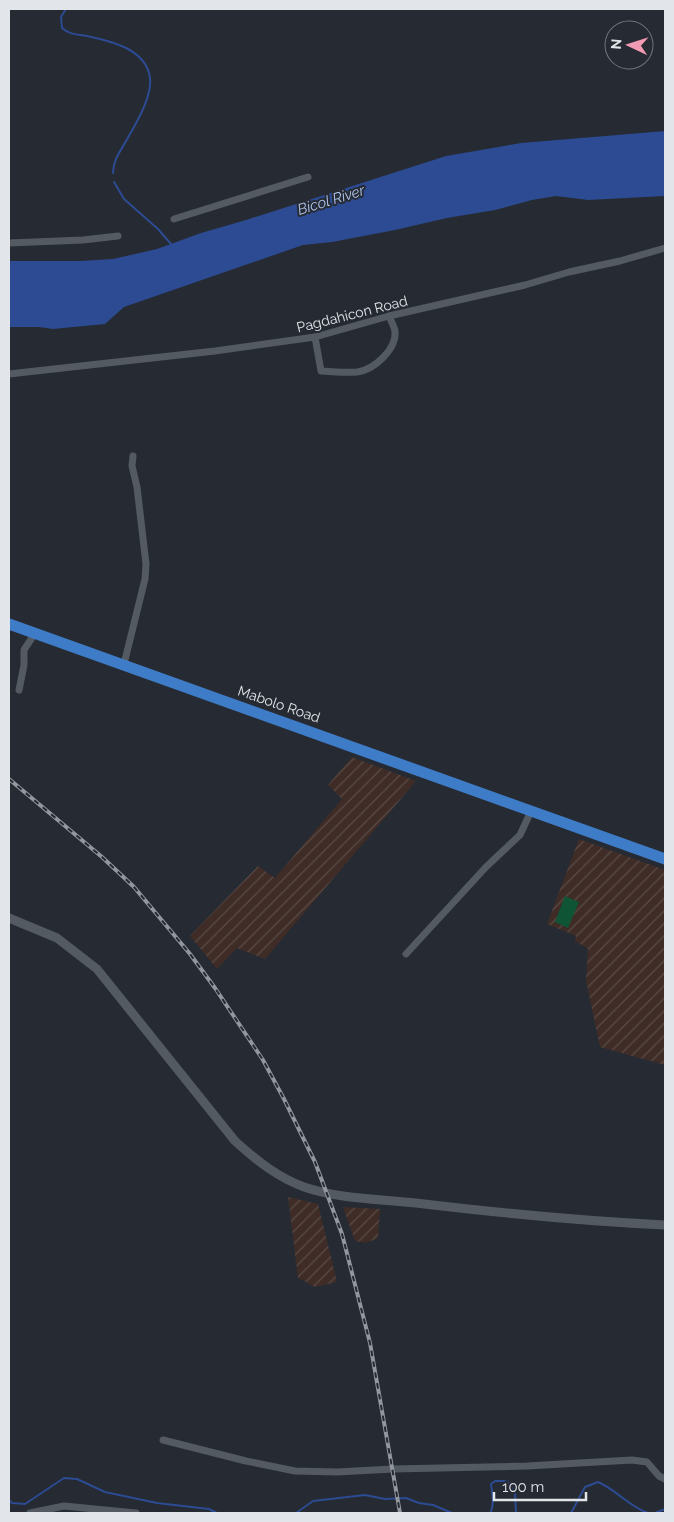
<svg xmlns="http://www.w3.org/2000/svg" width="674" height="1522" font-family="Raleway,sans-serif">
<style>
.industrial{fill:url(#industrial-furrows)}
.garden{fill:#0f5535}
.water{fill:#2c4b92}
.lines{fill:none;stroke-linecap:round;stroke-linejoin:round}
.stream{stroke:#2c4b92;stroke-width:2}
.minor{stroke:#545a62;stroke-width:7}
.secondary{stroke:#545a62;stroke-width:9}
.trunk{stroke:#3e7cc8;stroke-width:11}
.rail-casing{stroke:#92969d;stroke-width:4}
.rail{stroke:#262a32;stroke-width:2;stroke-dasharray:5.5;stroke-linecap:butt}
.labels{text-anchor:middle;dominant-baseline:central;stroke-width:4;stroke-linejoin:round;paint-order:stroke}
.street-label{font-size:14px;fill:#e2e6eb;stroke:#262a32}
.water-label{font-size:15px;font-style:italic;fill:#b0c4ec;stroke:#262a32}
</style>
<defs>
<pattern id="industrial-furrows" width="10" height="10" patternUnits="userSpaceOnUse" patternTransform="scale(1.25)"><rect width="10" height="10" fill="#3f2c26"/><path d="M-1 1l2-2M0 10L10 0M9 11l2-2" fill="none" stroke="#5a4b46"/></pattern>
</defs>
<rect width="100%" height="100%" fill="#262a32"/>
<g class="industrial">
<polygon points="352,757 416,781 265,959 237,948 217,969 190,936 258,866 275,878 342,799 328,785"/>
<polygon points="579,839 665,870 665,1065 600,1047 586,980 588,949 575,941 576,936 547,924"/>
<polygon points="288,1197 318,1204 337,1282 315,1287 298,1278"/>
<polygon points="343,1207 380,1209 378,1238 366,1243 355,1241"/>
</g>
<polygon class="garden" points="565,896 579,902 568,928 555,922"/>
<polygon class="water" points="665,131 665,196 588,200 556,196 532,200 495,210 447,218 395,230 332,242 303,245 124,307 105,324 53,329 39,327 9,327 9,261 80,261 113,259 157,249 201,233 246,220 446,156 521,143"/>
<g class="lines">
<g class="stream">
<path d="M66 9 61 17 62 28C70 35 77 34 87 36 110 41 142 48 149 73 155 93 136 124 126 141 120 152 113 160 113 173"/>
<polyline points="114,182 124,199 158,229 171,244"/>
<polyline points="9,1500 12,1503 25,1504 64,1478 77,1479 105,1492 157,1503 209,1509 217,1513"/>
<polyline points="296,1513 313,1501 365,1495 385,1499 406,1498 419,1503 433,1505 452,1513"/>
<path d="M490 1513C495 1505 492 1493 491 1484L495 1481H507L515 1492 516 1513"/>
<path d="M571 1513 585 1487 598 1482C617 1490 629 1507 648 1513"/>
<polyline points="655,1513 665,1509"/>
</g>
<g class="minor">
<polyline points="174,219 308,177"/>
<polyline points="9,243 83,240 118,236"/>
<path d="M315 337 321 371C333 372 346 373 357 372 374 370 397 349 395 331 394 326 391 321 389 316"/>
<polyline points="9,374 215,351 315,337 389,316 525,285 569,272 620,261 665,248"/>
<polyline points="124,664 145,579 146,564 137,487 132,466 133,456"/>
<polyline points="19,690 24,665 24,650 35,633"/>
<polyline points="406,954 486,867 520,835 531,811"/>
<polyline points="163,1440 246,1461 295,1471 337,1472 393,1469 527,1466 632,1460 647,1462 659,1476 665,1479"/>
<polyline points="30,1513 64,1506 136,1513"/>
</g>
<path class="secondary" d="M9 918 57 938 97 969 235 1141C256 1160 277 1177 304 1187 339 1199 379 1199 416 1203 499 1213 582 1221 665 1225"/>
<polyline class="trunk" points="9,624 665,859"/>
<defs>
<polyline id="rail" points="9,779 102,857 134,887 190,954 215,988 263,1060 284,1099 315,1162 342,1234 370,1343 400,1513"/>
</defs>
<use href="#rail" class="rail-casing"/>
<use href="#rail" class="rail"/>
</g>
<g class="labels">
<g class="street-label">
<text transform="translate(352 314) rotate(-14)">Pagdahicon Road</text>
<text transform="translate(279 704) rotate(19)">Mabolo Road</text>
</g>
<g class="water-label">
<text transform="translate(331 200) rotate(-17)">Bicol River</text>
</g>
</g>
<rect width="674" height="1522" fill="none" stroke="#e2e6eb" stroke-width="20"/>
<g transform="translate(629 45) rotate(274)"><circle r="24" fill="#262a32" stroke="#71757c"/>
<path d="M0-4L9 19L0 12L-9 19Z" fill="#f19ab3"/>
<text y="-8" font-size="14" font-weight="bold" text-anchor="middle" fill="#e2e6eb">N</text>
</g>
<path d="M494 1492v8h92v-8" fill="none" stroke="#e2e6eb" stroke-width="2.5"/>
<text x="502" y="1492" font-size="15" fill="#e2e6eb" stroke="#262a32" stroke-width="4" paint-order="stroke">100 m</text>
</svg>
